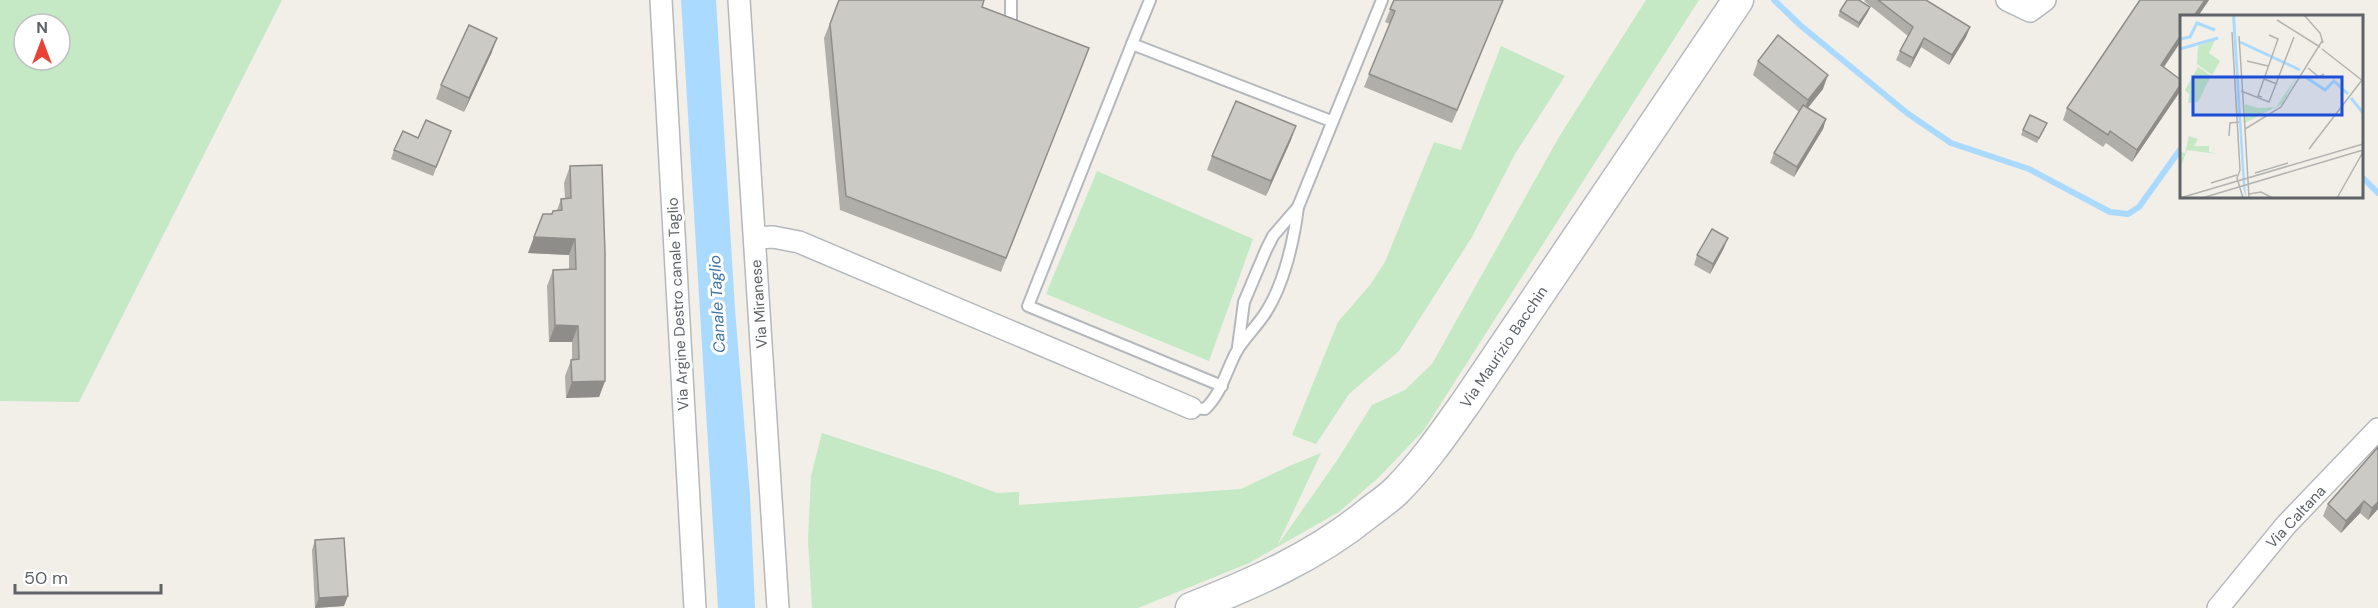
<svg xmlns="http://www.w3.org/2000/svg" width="2378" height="608" font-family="'DM Sans',sans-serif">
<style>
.green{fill:#c5e8c5;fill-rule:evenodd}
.water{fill:#aadaff}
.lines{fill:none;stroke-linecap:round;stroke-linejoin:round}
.stream{stroke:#aadaff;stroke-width:6}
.lane-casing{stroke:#b5b8bc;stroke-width:14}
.street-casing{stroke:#b5b8bc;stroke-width:24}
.secondary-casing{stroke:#b6babf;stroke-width:33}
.lane{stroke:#fff;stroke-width:10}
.street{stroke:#fff;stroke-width:21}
.secondary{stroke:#fff;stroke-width:30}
.wall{fill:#afaea9}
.shaded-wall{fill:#8f8d8a}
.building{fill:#cccac5;stroke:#8f8d8a;stroke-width:1.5}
.labels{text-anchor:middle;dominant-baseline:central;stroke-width:6;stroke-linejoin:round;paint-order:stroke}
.street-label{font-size:15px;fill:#5f6368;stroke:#fff}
.water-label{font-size:16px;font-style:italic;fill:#4174aa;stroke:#fff}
.inset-river{fill:none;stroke:#aadaff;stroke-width:3}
.inset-road{fill:none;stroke:#b3b3b1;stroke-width:1.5}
.view{fill:#1d4ed8;fill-opacity:0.15;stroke:#1d4ed8;stroke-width:3}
.inset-edge{fill:none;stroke:#5f6368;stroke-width:3}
</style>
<rect width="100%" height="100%" fill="#f1efe8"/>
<g class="green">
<path d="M0 0H282L79 402 0 401ZM24 24H60V60H24Z"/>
<polygon points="1646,0 1699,0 1424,430 1379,477 1339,512 1249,563 1138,608 812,608 808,540 811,476 822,433 944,473 997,493 1019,492 1019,505 1241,489 1287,467 1321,453 1277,546 1336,462 1372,405 1405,390 1432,364 1559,137"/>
<polygon points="1501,46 1565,76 1515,154 1472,237 1399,351 1349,394 1316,444 1292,435 1338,322 1370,285 1385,262 1434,142 1461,150"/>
<polygon points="1097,171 1253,239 1209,361 1046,294"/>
</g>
<polygon class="water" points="681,0 716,0 735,309 750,495 755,608 718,608"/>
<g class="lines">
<g class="stream">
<polyline points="1774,0 1800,25 1907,113 1951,143 2029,169 2110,212 2128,214 2139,207 2182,147"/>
<polyline points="2362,177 2378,193"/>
</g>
<defs>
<g id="lane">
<polyline points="1011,20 1011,0"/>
<polyline points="1132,44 1150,0"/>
<polyline points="1238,347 1244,302 1266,250 1273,236 1298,207"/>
<polyline points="1222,386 1028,306 1132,44 1331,121"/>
<path d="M1191 408 1205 409C1223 392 1226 369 1238 349 1246 336 1258 325 1266 312 1284 284 1294 240 1298 207L1382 0"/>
</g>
<g id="street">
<polyline points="661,0 695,608"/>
<polyline points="739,0 778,608"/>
<polyline points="2007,0 2030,11 2045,0"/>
<polyline points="755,238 773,237 799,242 1191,408"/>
<polyline points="2218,608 2286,525 2378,429"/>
</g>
<path id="secondary" d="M1191 608C1254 583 1314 557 1367 514 1377 506 1388 499 1396 491 1423 464 1445 432 1467 401L1738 0"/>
</defs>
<use href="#lane" class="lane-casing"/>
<use href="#street" class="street-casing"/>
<use href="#secondary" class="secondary-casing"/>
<use href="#lane" class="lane"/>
<use href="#street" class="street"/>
<use href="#secondary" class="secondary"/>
</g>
<g class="wall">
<polygon points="839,0 982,7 1083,62 1001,272 840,210 824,38"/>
<polygon points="1394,0 1503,0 1452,123 1364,87 1390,24 1385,22"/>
<polygon points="1865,0 1926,0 1970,27 1966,37 1949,65 1921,47 1910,68 1896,60 1900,51 1908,36 1864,1"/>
<polygon points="2140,0 2209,0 2164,67 2179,93 2132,162 2106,143 2103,147 2063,120 2067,108"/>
<polygon points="1840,11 1868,12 1858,28 1838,16"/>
<polygon points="492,52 464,112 436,99 441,85"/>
<polygon points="1758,61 1823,89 1808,108 1826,119 1823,129 1794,177 1770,163 1774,153 1799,112 1753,75"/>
<polygon points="2045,128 2037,143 2021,135 2023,130"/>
<polygon points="451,131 433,176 391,159 394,150 418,138"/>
<polygon points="1291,140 1266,196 1207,170 1212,156"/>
<polygon points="570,166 605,381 599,397 566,398 565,376 571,360 572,360 572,342 549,342 547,286 553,270 569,269 569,255 528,253 534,237 552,214 557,210 561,199 565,198 564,183"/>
<polygon points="1724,248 1710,274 1694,265 1697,255"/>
<polygon points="2378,447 2378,509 2368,520 2360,513 2341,533 2323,516 2328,504"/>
<polygon points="315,540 344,606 315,608 312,550"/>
</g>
<g class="shaded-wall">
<polygon points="1503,0 1452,123 1457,110"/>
<polygon points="2205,0 2209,0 2198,16 2194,16"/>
<polygon points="1870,7 1868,12 1858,28 1859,23"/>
<polygon points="1970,27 1966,37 1949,65 1952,55"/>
<polygon points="2181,35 2181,41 2157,77 2161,65"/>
<polygon points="497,38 492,52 464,112 469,98"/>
<polygon points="1924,38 1921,47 1910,68 1913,58"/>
<polygon points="1828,75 1823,89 1802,115 1808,100"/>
<polygon points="2181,84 2179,93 2132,162 2137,150"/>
<polygon points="1826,119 1823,129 1794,177 1797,167"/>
<polygon points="1296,126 1291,140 1266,196 1271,181"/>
<polygon points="534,237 575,239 569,255 528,253"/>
<polygon points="1728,238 1724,248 1710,274 1713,264"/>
<polygon points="555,325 578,326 572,342 549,342"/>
<polygon points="605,381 599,397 566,398 572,382"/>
<polygon points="2364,501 2360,513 2341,533 2346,521"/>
<polygon points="2378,502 2378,509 2368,520 2372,508"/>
<polygon points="348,596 344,606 315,608 319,598"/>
</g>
<g class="building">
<polygon points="839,0 984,0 982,7 1089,48 1006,258 846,196 830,24"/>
<polygon points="1394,0 1503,0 1457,110 1369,74 1395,11 1390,9"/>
<polygon points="1847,0 1859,0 1870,7 1859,23 1840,11"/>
<polygon points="1878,0 1926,0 1970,27 1952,55 1924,38 1913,58 1900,51 1913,27"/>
<polygon points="2140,0 2205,0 2194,16 2181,16 2181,35 2161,65 2181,80 2181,84 2137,150 2110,131 2108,135 2067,108"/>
<polygon points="469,25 497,38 469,98 441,85"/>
<polygon points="1778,35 1828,75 1808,100 1758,61"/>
<polygon points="1236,101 1296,126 1271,181 1212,156"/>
<polygon points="1803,105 1826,119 1797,167 1774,153"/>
<polygon points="2030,115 2047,123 2039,138 2023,130"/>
<polygon points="426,120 451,131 436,167 394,150 403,131 418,138"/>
<polygon points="602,165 605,253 605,381 572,382 571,360 579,359 578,326 555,325 553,270 576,269 575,239 534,237 543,214 552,214 553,211 562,210 561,199 571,198 570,166"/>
<polygon points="1712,229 1728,238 1713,264 1697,255"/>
<polygon points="2378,447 2378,502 2372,508 2364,501 2346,521 2328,504"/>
<polygon points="344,538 348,596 319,598 315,540"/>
</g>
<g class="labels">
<g class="street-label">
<text transform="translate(678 304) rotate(-93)">Via Argine Destro canale Taglio</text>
<text transform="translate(759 304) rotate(-94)">Via Miranese</text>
<text transform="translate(1504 347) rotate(-56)">Via Maurizio Bacchin</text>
<text transform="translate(2296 517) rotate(-47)">Via Caltana</text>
</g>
<g class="water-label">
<text transform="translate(717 304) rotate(-93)">Canale Taglio</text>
</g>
</g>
<g transform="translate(2180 15)">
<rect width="183" height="183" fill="#f1efe8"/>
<path d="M35 25 29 38 40 46 32 60 17 49 18 31ZM18 52 31 61 18 87 8 88 9 79 5 75ZM117 61 102 89 65 108V89L78 93 96 92ZM9 121 18 124 14 131H29V137L38 139 7 135 0 154V137L5 138Z" fill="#c5e8c5"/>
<path d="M52 0H55L66 183 63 172Z" fill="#aadaff"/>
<path class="inset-river" d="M0 24 10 22 17 8 35 15M60 27 120 55M0 34 38 23M124 61 145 75 154 66 168 79M171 83 183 98"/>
<path class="inset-road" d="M124 0 140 18 143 28M97 5 140 32M52 17 60 155 57 163 63 183M59 21 65 114M142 34 183 66M67 46 88 51M128 53 139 62 144 59M84 64 98 24 89 20M61 76 89 87 114 22M82 82 78 81 84 64 97 69M49 121 50 108 59 107M129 134 182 65M75 158 108 148M31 168 57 160M69 179 81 177 93 183M0 183 183 129M22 183 183 135M69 183 65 114 101 92 142 26M157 183 183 137"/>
<path class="view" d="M13 62H162V100H13Z"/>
<rect width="183" height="183" class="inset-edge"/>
</g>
<g transform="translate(42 42)"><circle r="28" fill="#ffffff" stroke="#bfc1c3" stroke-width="1.5"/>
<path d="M0-4.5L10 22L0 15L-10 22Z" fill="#ea4335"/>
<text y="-9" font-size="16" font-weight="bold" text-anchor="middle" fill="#5f6368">N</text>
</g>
<path d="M15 584v9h146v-9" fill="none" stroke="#5f6368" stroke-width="3"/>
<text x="24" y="584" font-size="18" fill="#5f6368" stroke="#ffffff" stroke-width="4.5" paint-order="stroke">50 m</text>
</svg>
